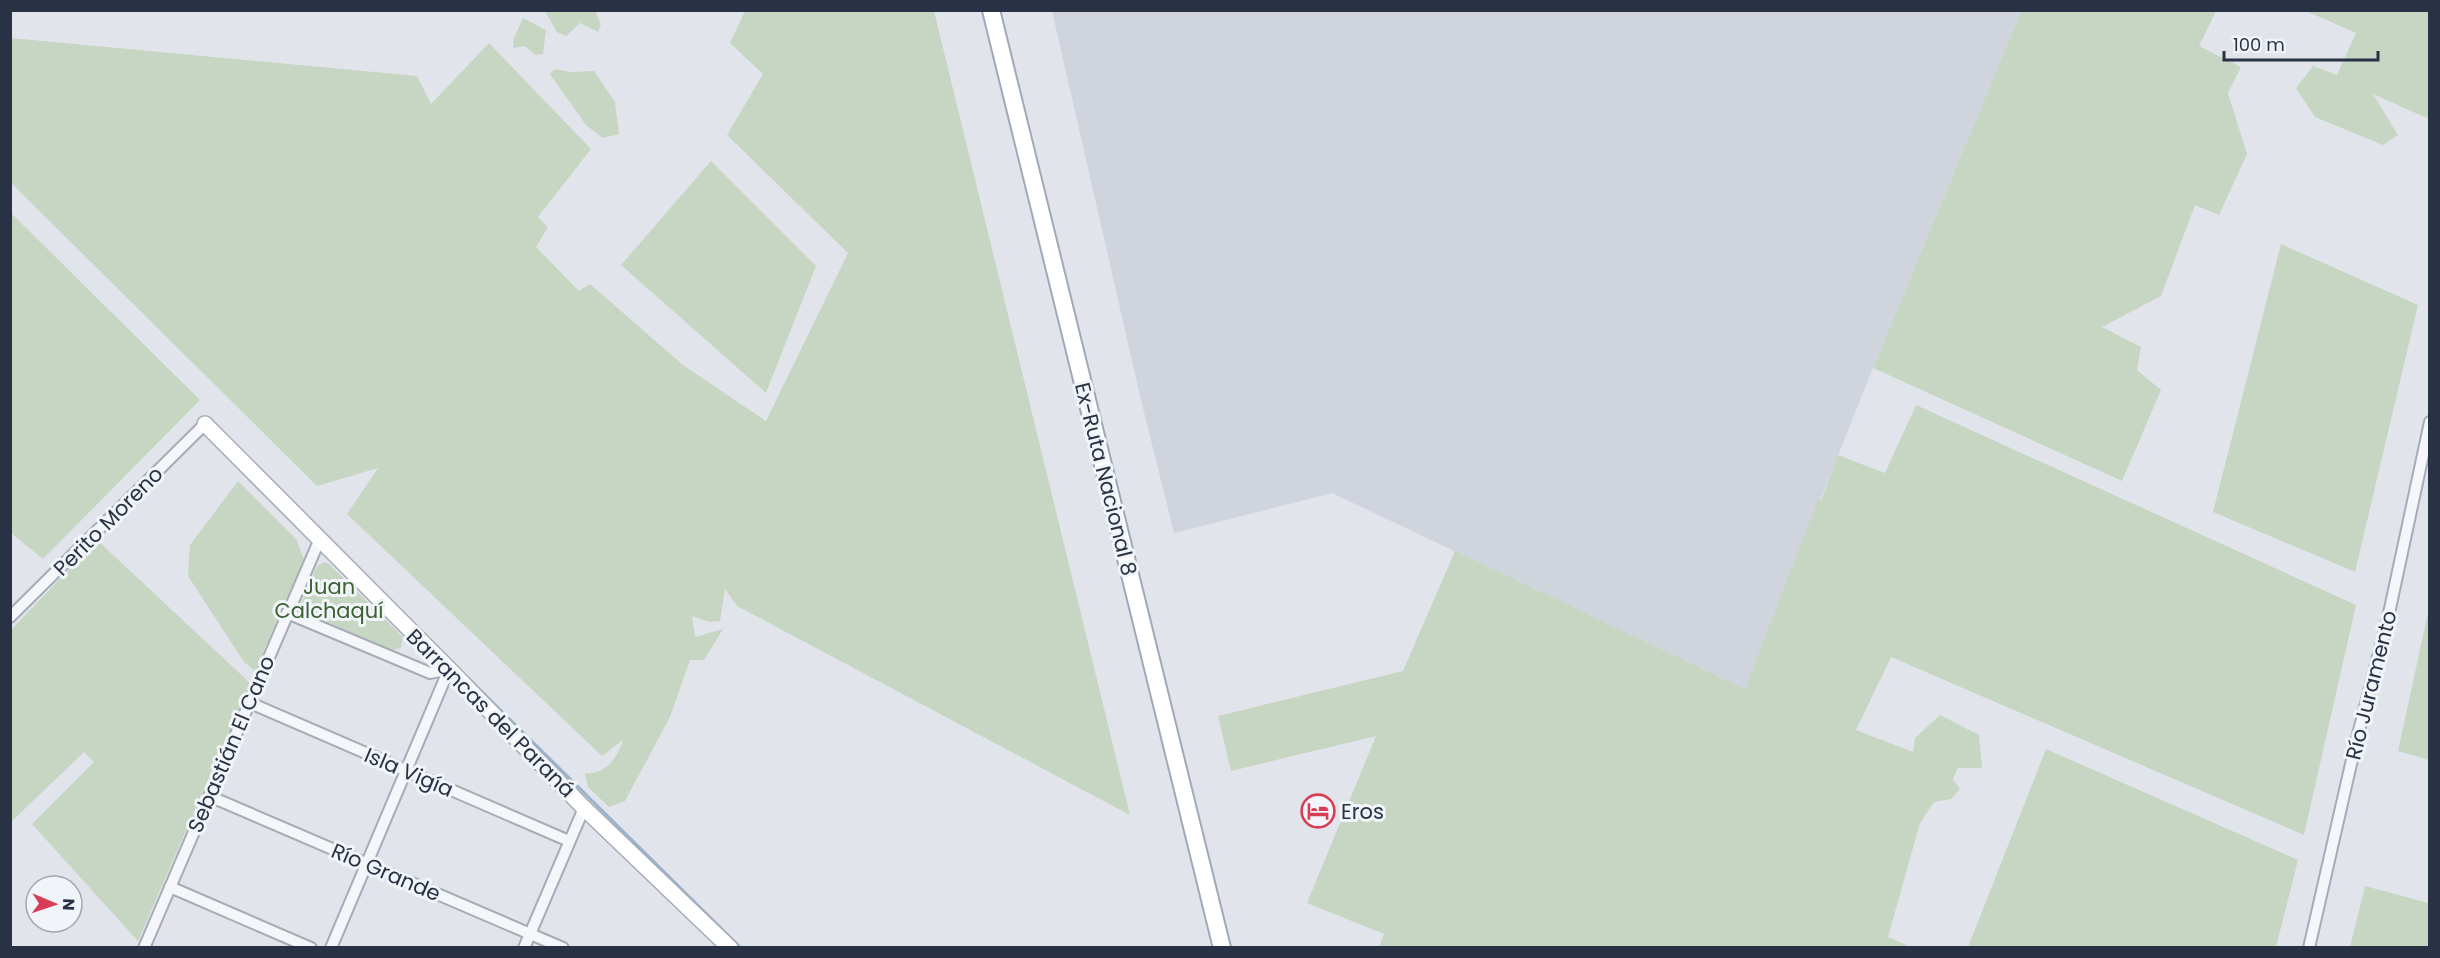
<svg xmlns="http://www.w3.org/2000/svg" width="2440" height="958" font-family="Poppins,sans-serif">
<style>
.built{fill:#cfd4dd}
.green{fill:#c7d6c2}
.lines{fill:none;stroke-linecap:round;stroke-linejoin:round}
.stream{stroke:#99b3ce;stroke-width:3}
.street-casing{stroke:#a6acb6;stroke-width:14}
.secondary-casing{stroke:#a6acb6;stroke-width:18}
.primary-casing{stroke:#9fa9b8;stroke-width:20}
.street{stroke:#f4f6f9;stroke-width:10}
.secondary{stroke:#fff;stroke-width:15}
.primary{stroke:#fff;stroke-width:16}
.labels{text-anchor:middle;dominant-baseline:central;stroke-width:6;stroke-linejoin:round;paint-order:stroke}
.street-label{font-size:21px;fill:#283244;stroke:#f1f4f8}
.park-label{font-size:21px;fill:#3d6134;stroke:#f1f4f8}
.poi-label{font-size:21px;fill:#283244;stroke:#f1f4f8;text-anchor:start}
</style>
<rect width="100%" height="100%" fill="#e1e5eb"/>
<polygon class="built" points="1052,11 2021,11 1873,368 1745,689 1332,493 1174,533 1141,400"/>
<g class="green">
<polygon points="545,11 595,11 601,24 598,32 580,23 566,36 557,32"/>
<path d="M745 11H934L1130 815 737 606 725 589 720 621 710 622 692 616 695 637 723 629 704 660H690L670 717 625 801 609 807 588 787 585 774C608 772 616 760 623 740L602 756 347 514 378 468 317 486 11 183V38L417 76 431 104 489 43 591 149 538 217 548 227 536 247 579 291 590 284 683 365 766 421 848 253 727 135 763 74 730 43Z"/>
<polygon points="2021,11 2216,11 2199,46 2241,67 2228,93 2247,154 2219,215 2195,205 2161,296 2102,327 2141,347 2137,370 2161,390 2122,481 1873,368"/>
<polygon points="2306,11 2429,11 2429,119 2373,94 2398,135 2383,145 2315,117 2296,88 2313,66 2337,75 2356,33"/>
<polygon points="523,18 546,30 543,54 535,55 525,46 513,48 514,38"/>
<polygon points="555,69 571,72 594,71 615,102 619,134 603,138 586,125 550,74"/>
<polygon points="711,161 816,266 766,393 621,265"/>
<polygon points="10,212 200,400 43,559 11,533"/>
<polygon points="2281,244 2418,305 2355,572 2213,512"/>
<polygon points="1916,405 2356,605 2304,835 1891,657 1856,730 1913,752 1915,738 1940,715 1979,735 1982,768 1958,768 1953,779 1960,789 1951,799 1934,802 1920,823 1888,937 1911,947 1379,947 1384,934 1307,903 1376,736 1231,771 1218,716 1403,671 1455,551 1745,689 1818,500 1821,501 1838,455 1885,473"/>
<polygon points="238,481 296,539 304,559 255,671 244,662 188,576 190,545"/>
<polygon points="97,540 250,683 138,941 32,824 94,762 84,752 11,822 11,630"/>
<polygon points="325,562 329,564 403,637 401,648 392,650 302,611 301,603 317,566"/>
<polygon points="2429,608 2429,760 2398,751"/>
<polygon points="2046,749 2298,860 2276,947 1968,947"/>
<polygon points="2365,886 2429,903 2429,947 2350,947"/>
</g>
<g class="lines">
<polyline class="stream" points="464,674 741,948"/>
<defs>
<g id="street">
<polyline points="287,613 430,673 449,669"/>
<polyline points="10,617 205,424"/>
<polyline points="248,702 569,841"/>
<polyline points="209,796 563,948"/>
<polyline points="170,887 311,948"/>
<polyline points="144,948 319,541"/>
<polyline points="331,948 449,669"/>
<polyline points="524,948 584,808"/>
<polyline points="2309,948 2356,742 2388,618 2430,422"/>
</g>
<polyline id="secondary" points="205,424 449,669 584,808 730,948"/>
<polyline id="primary" points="991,10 1222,948"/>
</defs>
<use href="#street" class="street-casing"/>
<use href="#secondary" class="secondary-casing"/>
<use href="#primary" class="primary-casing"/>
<use href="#street" class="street"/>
<use href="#secondary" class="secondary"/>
<use href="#primary" class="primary"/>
</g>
<defs>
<symbol id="hotel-ring" viewBox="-11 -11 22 22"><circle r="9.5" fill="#f1f4f8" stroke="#d93d56" stroke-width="1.5"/><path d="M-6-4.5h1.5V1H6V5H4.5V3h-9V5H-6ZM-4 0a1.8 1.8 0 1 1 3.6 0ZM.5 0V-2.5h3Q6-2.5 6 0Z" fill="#d93d56"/></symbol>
</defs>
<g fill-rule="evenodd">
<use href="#hotel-ring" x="1299" y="792" width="38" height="38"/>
</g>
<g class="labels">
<g class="street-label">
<text transform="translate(1106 479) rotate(76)">Ex-Ruta Nacional 8</text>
<text transform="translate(108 521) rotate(-45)">Perito Moreno</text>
<text transform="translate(2371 685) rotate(-76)">Río Juramento</text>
<text transform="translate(491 713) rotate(45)">Barrancas del Paraná</text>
<text transform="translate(231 744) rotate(-67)">Sebastián El Cano</text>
<text transform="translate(409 772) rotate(23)">Isla Vigía</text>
<text transform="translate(386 872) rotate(23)">Río Grande</text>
</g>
<g class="park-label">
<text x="329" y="586">Juan<tspan x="329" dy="24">Calchaquí</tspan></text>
</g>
<g class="poi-label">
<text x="1341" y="811">Eros</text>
</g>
</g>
<rect width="2440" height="958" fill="none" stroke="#283244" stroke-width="24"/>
<g transform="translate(54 904) rotate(92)"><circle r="28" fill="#f1f4f8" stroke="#a1a6b0" stroke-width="1.5"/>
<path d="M0-4.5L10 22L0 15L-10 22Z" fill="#d93d56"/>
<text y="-9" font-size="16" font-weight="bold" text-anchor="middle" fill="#283244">N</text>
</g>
<path d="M2224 51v9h154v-9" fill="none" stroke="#283244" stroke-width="3"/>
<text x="2233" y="51" font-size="18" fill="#283244" stroke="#f1f4f8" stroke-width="4.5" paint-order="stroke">100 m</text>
</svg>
